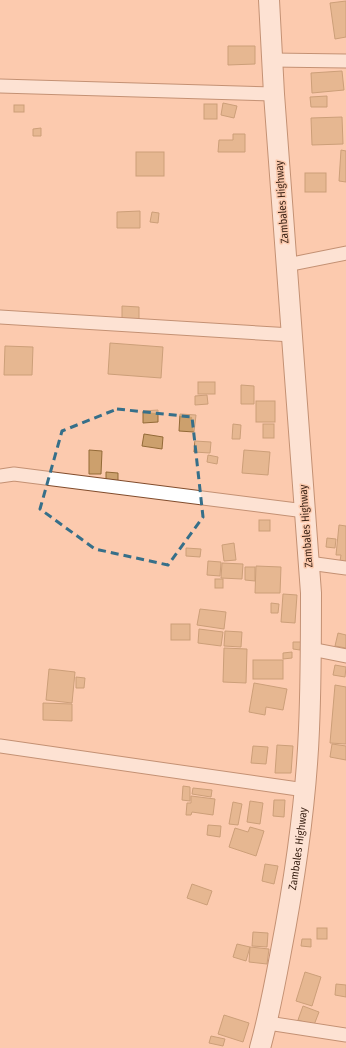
<svg xmlns="http://www.w3.org/2000/svg" width="346" height="1048" font-family="'Fira Sans Condensed',sans-serif">
<style>
.building{fill:#cca06d;stroke:#936a37}
.lines{fill:none;stroke-linecap:round;stroke-linejoin:round}
.street-casing{stroke:#814c2c;stroke-width:15}
.primary-casing{stroke:#814c2c;stroke-width:22}
.street{stroke:#fff;stroke-width:13}
.primary{stroke:#fff;stroke-width:20}
.marked{fill:none;stroke:#366f89;stroke-width:3;stroke-dasharray:8 5;stroke-linejoin:round}
.labels{text-anchor:middle;dominant-baseline:central;stroke-width:3;stroke-linejoin:round;paint-order:stroke}
.street-label{font-size:11px;fill:#371f12;stroke:#fccaae}
</style>
<rect width="100%" height="100%" fill="#fccaae"/>
<g class="building">
<polygon points="346,1 346,37 335,39 330,3"/>
<polygon points="228,46 255,46 255,64 228,65"/>
<polygon points="342,71 344,90 312,93 311,73"/>
<polygon points="327,96 327,107 311,107 310,97"/>
<polygon points="223,103 237,106 234,118 221,115"/>
<rect x="204" y="104" width="13" height="15"/>
<rect x="14" y="105" width="10" height="7"/>
<polygon points="342,117 343,144 312,145 311,118"/>
<polygon points="41,128 41,136 33,136 33,129"/>
<polygon points="233,134 245,134 245,152 218,152 219,140 233,140"/>
<polygon points="341,150 346,151 346,182 339,181"/>
<rect x="136" y="152" width="28" height="24"/>
<rect x="305" y="173" width="21" height="19"/>
<polygon points="140,211 140,228 117,228 117,212"/>
<polygon points="152,212 159,213 158,223 150,222"/>
<polygon points="122,306 139,307 139,323 122,323"/>
<polygon points="110,343 163,347 161,378 108,374"/>
<polygon points="5,346 33,347 32,375 4,375"/>
<rect x="198" y="382" width="17" height="12"/>
<polygon points="241,385 254,386 254,404 241,404"/>
<polygon points="207,395 208,404 195,405 195,396"/>
<rect x="256" y="401" width="19" height="21"/>
<polygon points="158,410 158,422 143,423 143,411"/>
<polygon points="180,414 196,415 194,432 179,431"/>
<polygon points="233,424 241,425 240,439 232,439"/>
<rect x="263" y="424" width="11" height="14"/>
<polygon points="144,434 163,437 162,449 142,446"/>
<polygon points="195,441 211,442 210,453 194,452"/>
<polygon points="89,450 102,451 101,474 89,474"/>
<polygon points="244,450 270,452 268,475 242,473"/>
<polygon points="208,455 218,457 217,464 207,462"/>
<polygon points="106,472 118,473 118,484 106,484"/>
<rect x="259" y="520" width="11" height="11"/>
<polygon points="339,525 346,526 346,562 340,561 341,555 336,555"/>
<polygon points="327,538 336,539 335,548 326,547"/>
<polygon points="234,543 236,560 224,561 222,545"/>
<polygon points="186,548 201,549 200,557 186,556"/>
<polygon points="208,561 221,562 220,576 207,575"/>
<polygon points="222,563 243,564 242,579 221,578"/>
<polygon points="256,566 281,567 280,593 255,593"/>
<polygon points="245,567 255,567 255,581 245,580"/>
<rect x="215" y="579" width="8" height="9"/>
<polygon points="283,594 297,595 295,623 281,622"/>
<polygon points="271,603 279,604 278,613 271,613"/>
<polygon points="200,609 226,612 224,629 197,625"/>
<rect x="171" y="624" width="19" height="16"/>
<polygon points="199,629 223,632 221,646 198,643"/>
<polygon points="225,631 242,632 241,647 224,646"/>
<polygon points="338,633 346,635 346,648 335,646"/>
<polygon points="293,642 301,642 300,650 293,649"/>
<polygon points="224,648 247,649 246,683 223,682"/>
<polygon points="292,652 292,658 283,659 283,653"/>
<rect x="253" y="660" width="30" height="19"/>
<polygon points="335,665 346,667 345,677 333,675"/>
<polygon points="49,669 75,672 72,703 46,700"/>
<polygon points="76,677 85,678 84,688 76,688"/>
<polygon points="254,683 287,689 283,710 266,707 265,715 249,712"/>
<polygon points="335,685 346,687 346,744 330,743"/>
<polygon points="43,703 72,704 72,721 43,720"/>
<polygon points="332,744 346,746 346,760 330,757"/>
<polygon points="277,745 293,746 291,773 275,773"/>
<polygon points="253,746 268,747 266,764 251,763"/>
<polygon points="183,786 190,787 190,801 182,800"/>
<polygon points="193,788 212,790 211,797 192,794"/>
<polygon points="191,796 215,799 213,815 192,812 191,815 186,815 187,803 191,803"/>
<polygon points="274,800 285,800 284,817 273,816"/>
<polygon points="250,801 263,803 260,824 247,822"/>
<polygon points="233,802 242,804 238,825 229,824"/>
<polygon points="208,825 221,826 220,837 207,835"/>
<polygon points="250,827 264,831 256,856 229,847 235,828 248,832"/>
<polygon points="265,864 278,866 274,884 262,881"/>
<polygon points="192,884 212,891 207,905 187,898"/>
<rect x="317" y="928" width="10" height="11"/>
<polygon points="253,932 268,933 267,947 252,946"/>
<polygon points="302,939 311,939 311,947 301,946"/>
<polygon points="237,944 250,947 246,961 233,957"/>
<polygon points="250,947 269,949 267,964 249,962"/>
<polygon points="305,972 321,977 312,1006 296,1001"/>
<polygon points="336,984 346,985 346,997 335,995"/>
<polygon points="303,1006 319,1012 314,1025 298,1020"/>
<polygon points="224,1015 249,1023 243,1042 218,1034"/>
<polygon points="211,1036 225,1039 223,1046 209,1043"/>
</g>
<g class="lines">
<defs>
<g id="street">
<polyline points="272,60 346,61"/>
<polyline points="0,86 274,94"/>
<polyline points="287,265 346,253"/>
<polyline points="0,317 292,335"/>
<polyline points="0,476 14,474 305,511"/>
<polyline points="309,563 346,568"/>
<polyline points="311,649 346,656"/>
<polyline points="0,746 305,790"/>
<polyline points="268,1023 346,1035"/>
</g>
<g id="primary">
<path id="s1" d="M260 1048C269 1016 275 983 281 951 295 878 306 804 309 729 311 684 311 639 311 593L274 94 269 0"/>
</g>
</defs>
<use href="#street" class="street-casing"/>
<use href="#primary" class="primary-casing"/>
<use href="#street" class="street"/>
<use href="#primary" class="primary"/>
</g>
<path d="M0 0H346V1048H0ZM117 409 192 417 203 517 168 565 95 549 40 509 62 431Z" fill="#fccaae" fill-opacity=".55" fill-rule="evenodd"/>
<path class="marked" d="M117 409 192 417 203 517 168 565 95 549 40 509 62 431Z"/>
<g class="labels">
<g class="street-label">
<text transform="translate(282 202) rotate(-94)">Zambales Highway</text>
<text transform="translate(306 526) rotate(-94)">Zambales Highway</text>
<text stroke="none"><textPath href="#s1" startOffset="203">Zambales Highway</textPath></text>
</g>
</g>
</svg>
